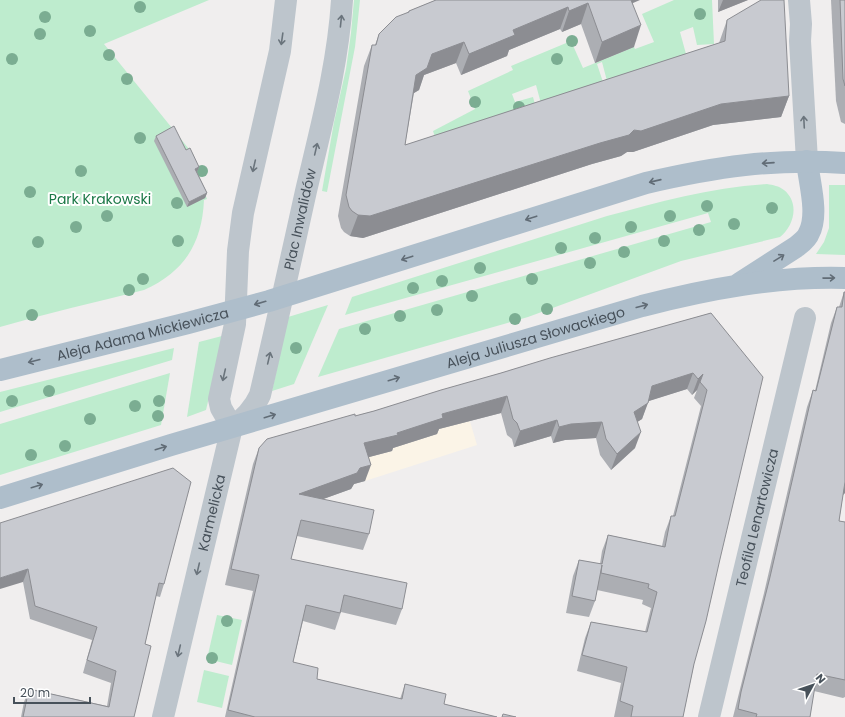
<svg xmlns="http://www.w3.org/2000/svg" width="845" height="717" font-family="Poppins,sans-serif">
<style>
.commercial{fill:#fbf4e7}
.green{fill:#beecce}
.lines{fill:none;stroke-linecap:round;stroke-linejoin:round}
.minor{stroke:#bdc5cc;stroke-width:22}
.tertiary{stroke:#bdc5cc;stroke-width:22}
.primary{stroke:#aebecb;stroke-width:22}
.tree{fill:#7bad92}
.wall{fill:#acaeb3}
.shaded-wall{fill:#8c8d92}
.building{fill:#c8cad0;stroke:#8c8d92}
.oneway{stroke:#6a747c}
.oneway2{stroke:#616c76}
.labels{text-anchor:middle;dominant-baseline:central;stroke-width:4;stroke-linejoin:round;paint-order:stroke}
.park-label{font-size:14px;fill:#1b7847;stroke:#fff}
.street-label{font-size:14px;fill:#47515a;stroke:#fff}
</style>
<rect width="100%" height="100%" fill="#f0eeee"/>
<polygon class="commercial" points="463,398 477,445 365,481 349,431"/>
<g class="green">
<path d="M0 0H209L104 44 193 154 198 169 205 167 207 174 199 178 207 199 204 200C202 244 184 272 144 290 96 302 48 313 0 327Z"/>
<polygon points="354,0 360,0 355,47 327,192 322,191 334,122 346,69 351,33"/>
<polygon points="674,0 712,0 714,44 697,45 693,27 680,32 686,54 638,71 607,81 602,62 597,64 603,82 569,92 543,111 536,85 512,94 515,102 533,97 537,112 437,143 433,131 475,109 468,91 513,70 511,66 571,41 583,68 634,47 635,49 654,42 642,14"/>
<path d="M767 184C773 185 779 186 784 190 800 203 794 226 780 237L681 261 528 317 318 377 339 329 711 222 708 213 345 315 352 297 607 216C659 202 712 187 767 184Z"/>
<polygon points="829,185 845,185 845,255 816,254 824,242 829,228"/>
<polygon points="328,305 294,384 272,391 288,317"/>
<polygon points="222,336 223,338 206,410 187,417 199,342"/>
<polygon points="174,348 172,360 0,412 0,392"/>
<polygon points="170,373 161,425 0,475 0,424"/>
<polygon points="217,615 242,620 232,665 207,659"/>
<polygon points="204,670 229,676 222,708 197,702"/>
</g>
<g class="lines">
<g class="minor">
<polyline points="799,0 801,24 800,41 807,161"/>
<path id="s1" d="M163 717 232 427"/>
<path id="s2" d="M709 717 805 318"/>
</g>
<path class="tertiary" id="s3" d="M286 0 280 51 243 213 238 251 235 324 219 399 221 408 232 427C244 419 254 408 260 395 276 327 291 259 306 191 321 127 338 65 342 0"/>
<g class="primary">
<path d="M740 283 796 247C801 243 807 239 809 233 819 214 809 182 807 161"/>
<path id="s4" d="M0 370 188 323 269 301 646 183C715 167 774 158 845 163"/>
<path id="s5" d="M0 498 171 445 642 306C708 289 776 276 845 278"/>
</g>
</g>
<g class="tree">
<circle cx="140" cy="7" r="6"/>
<circle cx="700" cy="14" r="6"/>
<circle cx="45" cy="17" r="6"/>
<circle cx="90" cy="31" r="6"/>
<circle cx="40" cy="34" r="6"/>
<circle cx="572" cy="41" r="6"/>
<circle cx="109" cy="55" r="6"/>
<circle cx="12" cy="59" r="6"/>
<circle cx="557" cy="59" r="6"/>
<circle cx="127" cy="79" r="6"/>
<circle cx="475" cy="102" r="6"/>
<circle cx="519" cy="107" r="6"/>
<circle cx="140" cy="138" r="6"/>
<circle cx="81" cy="171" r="6"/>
<circle cx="202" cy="171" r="6"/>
<circle cx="30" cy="192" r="6"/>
<circle cx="177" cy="203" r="6"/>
<circle cx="707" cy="206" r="6"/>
<circle cx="772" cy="208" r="6"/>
<circle cx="107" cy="216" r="6"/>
<circle cx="670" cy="216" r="6"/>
<circle cx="734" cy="224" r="6"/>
<circle cx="76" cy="227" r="6"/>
<circle cx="631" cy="227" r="6"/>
<circle cx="699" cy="230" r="6"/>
<circle cx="595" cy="238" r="6"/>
<circle cx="178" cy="241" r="6"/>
<circle cx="664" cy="241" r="6"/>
<circle cx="38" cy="242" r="6"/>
<circle cx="561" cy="248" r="6"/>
<circle cx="624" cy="252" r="6"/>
<circle cx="590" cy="263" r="6"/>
<circle cx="480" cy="268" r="6"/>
<circle cx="143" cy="279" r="6"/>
<circle cx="532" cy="279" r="6"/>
<circle cx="442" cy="281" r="6"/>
<circle cx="413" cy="288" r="6"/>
<circle cx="129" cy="290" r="6"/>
<circle cx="472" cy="296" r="6"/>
<circle cx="547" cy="309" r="6"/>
<circle cx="437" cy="310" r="6"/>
<circle cx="32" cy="315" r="6"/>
<circle cx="400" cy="316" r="6"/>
<circle cx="515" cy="319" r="6"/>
<circle cx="365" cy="329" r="6"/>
<circle cx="296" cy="348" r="6"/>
<circle cx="49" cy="391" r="6"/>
<circle cx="12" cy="401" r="6"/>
<circle cx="159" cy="401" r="6"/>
<circle cx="135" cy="406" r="6"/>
<circle cx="158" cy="416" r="6"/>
<circle cx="90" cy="419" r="6"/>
<circle cx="65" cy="446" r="6"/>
<circle cx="31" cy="455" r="6"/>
<circle cx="227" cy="621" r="6"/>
<circle cx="212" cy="658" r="6"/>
</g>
<g class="wall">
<polygon points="436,0 633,3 634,47 595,63 581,24 562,32 560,29 509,50 507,56 461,75 456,63 424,75 419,90 414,93 405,145 719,43 727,20 789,96 781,117 713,125 633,152 627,152 621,156 592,164 363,238 350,236 344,232 341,228 338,216 364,66 372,45 375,45 379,34 408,12 409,11"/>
<polygon points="718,0 748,0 718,12"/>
<polygon points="831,0 845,0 845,124 841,122 836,101"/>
<polygon points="156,136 186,150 199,167 197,172 207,193 205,198 187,207 154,141"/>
<polygon points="844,292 845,292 845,493 843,495 839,521 845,522 845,697 843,698 814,691 810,717 733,717 764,593 807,407 813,390 815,391 831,323 837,307 839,307"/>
<polygon points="711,313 694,664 683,717 614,717 621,683 577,671 585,638 591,622 645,632 651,608 642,604 643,600 597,590 595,601 589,617 566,613 573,576 579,560 600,564 602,551 608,535 662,546 665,532 671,516 673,516 701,406 694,398 697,390 692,395 687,389 648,401 642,419 637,422 635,448 611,470 600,455 596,438 565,440 553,443 551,436 514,447 512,439 507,435 501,413 439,429 437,434 393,448 392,451 369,457 365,481 354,484 351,489 323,499 369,534 363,550 297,536 291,559 402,609 396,625 341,612 335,630 303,621 293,662 317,679 400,699 405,684 444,704 497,717 225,717 253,591 225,585 253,464 259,448 355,416 374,411 501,373"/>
<polygon points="0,523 164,584 160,597 156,596 145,644 134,717 21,717 24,702 29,689 107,706 111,683 83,673 92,640 30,619 23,582"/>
</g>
<g class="shaded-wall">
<polygon points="622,0 640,0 619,9"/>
<polygon points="723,0 748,0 718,12"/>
<polygon points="588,3 581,24 562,32 569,11"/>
<polygon points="568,7 560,29 509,50 507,56 461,75 469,54 513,30"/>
<polygon points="641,25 634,47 595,63 602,42"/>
<polygon points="464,42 456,63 424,75 419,90 409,96 416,75 432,54"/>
<polygon points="789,96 781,117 713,125 633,152 627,152 621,156 592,164 363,238 350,236 358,215 721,104"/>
<polygon points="199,167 197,172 194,174 195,169"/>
<polygon points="207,193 205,198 187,207 189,202"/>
<polygon points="693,373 687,389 646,402 652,386"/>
<polygon points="703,374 697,390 692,395 698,379"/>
<polygon points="507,396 501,413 439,429 437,434 393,448 392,451 358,460 364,443 397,433 442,414"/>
<polygon points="648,403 642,419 628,428 634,412"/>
<polygon points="557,420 551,436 514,447 520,431"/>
<polygon points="602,422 596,438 565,440 553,443 559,427 571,424"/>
<polygon points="641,432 635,448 611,470 617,454"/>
<polygon points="371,465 365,481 354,484 351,489 293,510 299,494 360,468"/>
<polygon points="845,482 845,493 839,498"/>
<polygon points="28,569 23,582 0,589 0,578"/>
</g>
<g class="building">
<polygon points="436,0 631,0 641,25 602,42 588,3 569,11 568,7 513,30 515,35 469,54 464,42 432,54 427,68 416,75 405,145 725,41 727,20 761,0 784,0 789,96 721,104 641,131 634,130 629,135 600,143 370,216 358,215 352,211 349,207 346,195 372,45 376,45 379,34 396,17 409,12 409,11"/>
<polygon points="840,0 845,0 845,86 843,79"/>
<polygon points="174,126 186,150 190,148 199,167 195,169 207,193 189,202 156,136"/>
<polygon points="844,292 845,292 845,482 839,521 845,522 845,680 817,674 810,717 756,717 757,714 738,709 741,692 770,577 813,390 816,391 837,307 842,307"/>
<polygon points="711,313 763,377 720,559 706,621 694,664 683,717 631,717 633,706 620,701 627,667 582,655 591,622 647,632 657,592 648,588 649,584 601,573 602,565 595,601 572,596 579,560 602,564 608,535 665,547 671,516 675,516 707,390 700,382 703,374 698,379 693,373 652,386 648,403 634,412 641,432 617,454 606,439 602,422 571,424 559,427 557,420 520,431 517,423 513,419 507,396 442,414 443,418 397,433 398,435 364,443 371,465 360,468 357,473 299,494 374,510 369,534 301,520 291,559 407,583 402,609 344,595 340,613 306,605 293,662 318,668 317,679 402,699 405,684 446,694 444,704 497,717 255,717 228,710 259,575 231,569 259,448 267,439 355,414 355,416 374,411 441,390 501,373 550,358"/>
<polygon points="173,468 191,482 164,584 159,583 145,644 151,646 134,717 23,717 29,689 109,707 116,671 87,660 97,627 35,606 28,569 0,578 0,523"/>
<polygon points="503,714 516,717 502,717"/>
</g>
<defs><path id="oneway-shaft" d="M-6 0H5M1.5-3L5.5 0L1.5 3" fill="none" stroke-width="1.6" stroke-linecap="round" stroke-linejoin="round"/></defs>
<g class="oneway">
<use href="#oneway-shaft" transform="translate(341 21) rotate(-84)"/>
<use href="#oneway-shaft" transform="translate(282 39) rotate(98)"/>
<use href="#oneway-shaft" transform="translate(804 122) rotate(-93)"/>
<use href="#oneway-shaft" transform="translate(316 149) rotate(-77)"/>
<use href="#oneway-shaft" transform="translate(254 166) rotate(103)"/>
<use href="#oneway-shaft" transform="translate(269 358) rotate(-77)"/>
<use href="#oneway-shaft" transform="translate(224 375) rotate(103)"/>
<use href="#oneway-shaft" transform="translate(198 569) rotate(103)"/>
<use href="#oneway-shaft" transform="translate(179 651) rotate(103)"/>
</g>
<g class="oneway2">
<use href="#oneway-shaft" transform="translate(768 163) rotate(176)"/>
<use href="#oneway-shaft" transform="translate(655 181) rotate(167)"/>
<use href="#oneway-shaft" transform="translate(531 218) rotate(162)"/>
<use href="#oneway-shaft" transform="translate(407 258) rotate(162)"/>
<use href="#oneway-shaft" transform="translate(779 258) rotate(-32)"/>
<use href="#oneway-shaft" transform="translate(829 278) rotate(-1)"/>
<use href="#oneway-shaft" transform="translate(260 303) rotate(164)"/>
<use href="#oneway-shaft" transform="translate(642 306) rotate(-15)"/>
<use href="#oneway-shaft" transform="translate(34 361) rotate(166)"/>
<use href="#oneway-shaft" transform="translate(394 379) rotate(-17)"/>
<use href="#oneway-shaft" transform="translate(270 416) rotate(-17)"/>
<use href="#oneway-shaft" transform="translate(161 448) rotate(-17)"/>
<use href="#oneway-shaft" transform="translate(37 486) rotate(-17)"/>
</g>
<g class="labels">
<g class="park-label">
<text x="100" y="199">Park Krakowski</text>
</g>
<g class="street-label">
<text stroke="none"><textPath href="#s3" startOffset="660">Plac Inwalidów</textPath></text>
<text stroke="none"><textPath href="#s4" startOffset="147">Aleja Adama Mickiewicza</textPath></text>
<text stroke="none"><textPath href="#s5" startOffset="559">Aleja Juliusza Słowackiego</textPath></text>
<text stroke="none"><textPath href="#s1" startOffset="210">Karmelicka</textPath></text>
<text stroke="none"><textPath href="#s2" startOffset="205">Teofila Lenartowicza</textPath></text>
</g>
</g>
<g transform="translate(813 685) rotate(50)" stroke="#ffffff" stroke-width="3" paint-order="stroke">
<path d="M0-3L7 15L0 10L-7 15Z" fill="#47515a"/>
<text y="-6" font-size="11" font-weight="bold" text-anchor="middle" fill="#47515a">N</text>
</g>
<path d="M14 697v6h76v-6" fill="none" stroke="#47515a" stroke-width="2"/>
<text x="20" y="697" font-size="12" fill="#47515a" stroke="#ffffff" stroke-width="3" paint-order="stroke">20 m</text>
</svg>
